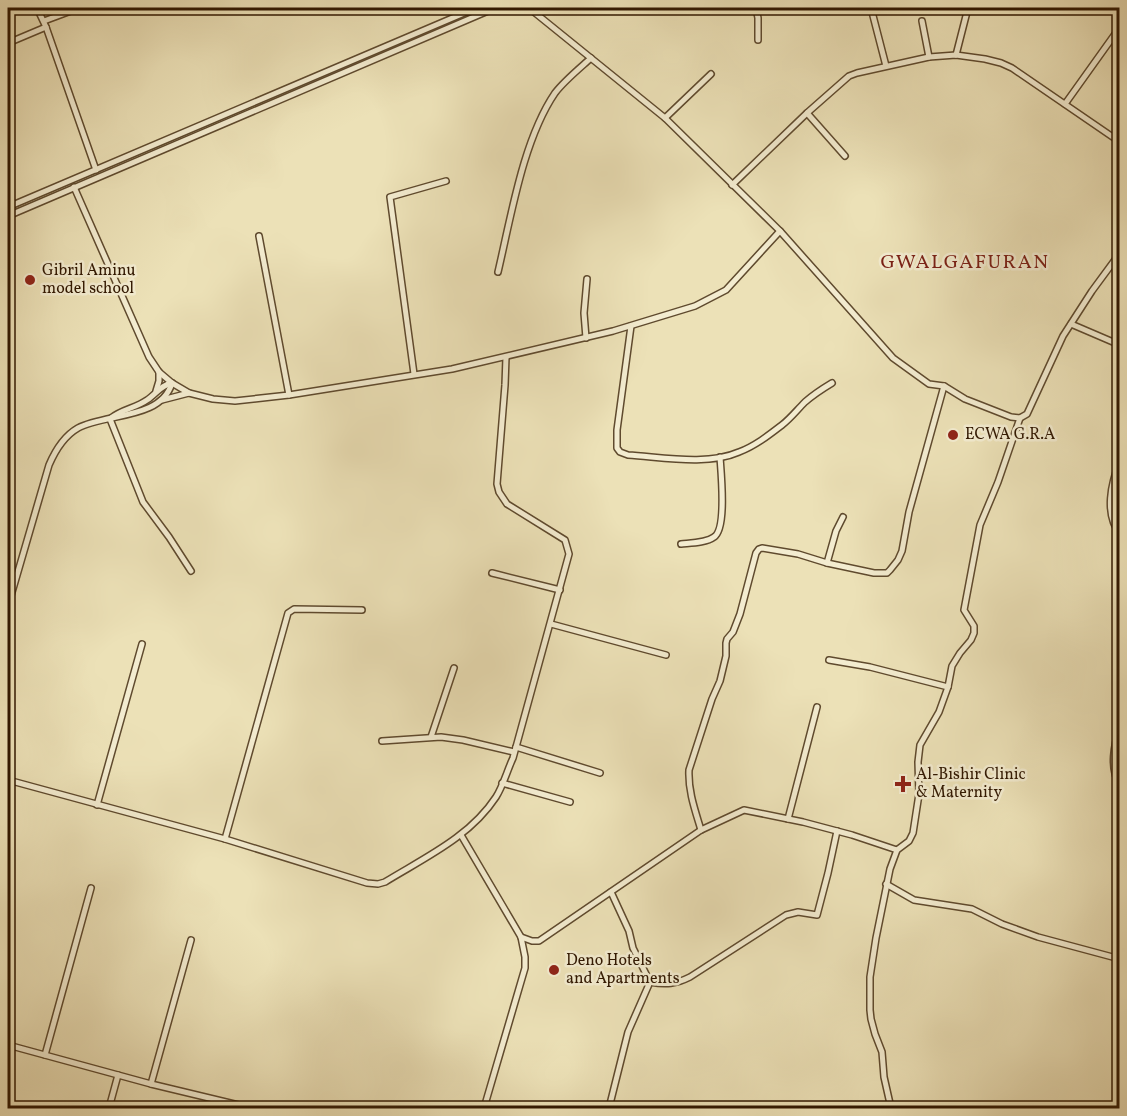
<svg xmlns="http://www.w3.org/2000/svg" width="1127" height="1116" font-family="Vollkorn,serif">
<style>
.lines{fill:none;stroke-linecap:round;stroke-linejoin:round}
.minor-casing{stroke:#5f4a2e;stroke-width:8}
.minor{stroke:#f3ecd0;stroke-width:5}
.poi-dot{fill:#8f2418;stroke:#f3ecd0;stroke-width:2}
.labels{text-anchor:middle;dominant-baseline:central;stroke-width:5;stroke-linejoin:round;paint-order:stroke}
.poi-label{font-size:16px;fill:#301700;stroke:#f3ecd0;text-anchor:start}
.quarter-label{font-size:20px;letter-spacing:1.5px;fill:#7a1f14;stroke:#f3ecd0}
</style>
<rect width="100%" height="100%" fill="#ece1b7"/>
<filter id="stains"><feTurbulence type="fractalNoise" baseFrequency=".00333" numOctaves="4"/><feColorMatrix values="0 0 0 0 .2 0 0 0 0 .09 0 0 0 0 .02 0 0 0 .5 -.17"/></filter>
<radialGradient id="worn" r=".72"><stop offset=".6" stop-color="#630" stop-opacity="0"/><stop offset="1" stop-color="#630" stop-opacity=".3"/></radialGradient>
<g class="lines">
<defs>
<g id="minor">
<polyline points="37,8 46,27 96,170"/>
<polyline points="529,8 665,118 780,231 893,358 929,384 944,386 965,399 1011,417 1020,418 1027,414 1063,336 1092,291 1120,253"/>
<polyline points="756,8 758,18 758,40"/>
<polyline points="871,8 886,66"/>
<polyline points="44,21 79,8"/>
<polyline points="922,21 929,57"/>
<polyline points="8,43 46,27"/>
<polyline points="956,55 968,8"/>
<polyline points="1065,104 1120,27"/>
<polyline points="807,113 845,156"/>
<polyline points="665,118 711,74"/>
<polyline points="732,185 807,113 849,76 857,73 929,57 956,55 985,59 1001,63 1012,68 1120,142"/>
<polyline points="74,187 149,357 159,372 172,383 189,393 213,399 235,401 289,395 452,369 613,331 695,306 726,290 780,231"/>
<polyline points="8,207 476,8"/>
<polyline points="8,216 495,8"/>
<polyline points="259,236 289,395"/>
<path d="M498 272C511 217 523 140 555 93 564 81 580 68 591 58"/>
<polyline points="1071,324 1120,345"/>
<path d="M631 326 617 430V448L620 452 628 455C662 457 707 466 739 452 755 446 769 435 782 425 791 418 797 410 805 402 813 395 822 389 832 383"/>
<polyline points="586,338 584,313 587,279"/>
<polyline points="414,374 390,197 446,181"/>
<polyline points="156,391 159,381 159,372"/>
<polyline points="162,400 189,393"/>
<path d="M111 418C122 409 136 408 147 400 156 394 161 385 172 383"/>
<polyline points="110,419 143,502 169,537 191,571"/>
<path d="M1120 461C1111 483 1104 514 1120 534"/>
<path d="M681 544C691 543 706 543 714 537 727 529 721 473 720 457"/>
<polyline points="827,563 836,531 843,517"/>
<polyline points="492,573 560,590"/>
<path d="M8 606 49 465C55 451 64 436 78 428 106 413 161 420 172 383"/>
<polyline points="551,624 666,655"/>
<polyline points="829,660 870,667 948,687"/>
<path d="M1120 726C1114 745 1109 768 1120 786"/>
<polyline points="431,737 454,668"/>
<polyline points="382,741 441,737 463,740 514,752"/>
<polyline points="516,747 600,773"/>
<path d="M8 780 225 839 367 883 378 884 385 882C424 858 470 837 496 797 503 786 507 771 513 758L569 554 565 540 507 504 499 492 497 484 505 385 506 357"/>
<polyline points="502,783 570,802"/>
<polyline points="97,805 142,644"/>
<polyline points="788,819 817,707"/>
<path d="M701 830C695 810 688 791 689 770L712 699 720 681 726 656V643L727 639 733 632 740 614 756 553 759 549 762 548 798 554 827 563 874 573H887L890 570 898 560 902 551 909 512 944 386"/>
<polyline points="461,835 521,937 525,957 525,968 484,1108"/>
<polyline points="225,839 288,613 294,609 362,610"/>
<polyline points="886,884 914,900 972,909 1002,924 1038,937 1120,959"/>
<polyline points="611,892 629,931 633,948 650,982"/>
<polyline points="521,937 532,941 539,941 701,830 744,810 803,822 852,835 897,850"/>
<path d="M650 982C666 985 676 984 690 977L786 915 798 912 817 915 828 873 837 831"/>
<polyline points="8,1045 151,1084 251,1108"/>
<polyline points="45,1055 91,888"/>
<polyline points="151,1084 191,940"/>
<polyline points="109,1108 118,1075"/>
<polyline points="609,1108 628,1032 650,982"/>
<polyline points="891,1108 884,1077 882,1052 875,1034 871,1019 870,1010 870,977 876,938 890,869 897,850 909,841 913,833 919,794 918,762 920,745 939,712 948,687 952,666 960,653 971,640 974,633 974,626 964,610 980,525 998,482 1020,418"/>
</g>
</defs>
<use href="#minor" class="minor-casing"/>
<use href="#minor" class="minor"/>
</g>
<g class="poi-dot">
<circle cx="30" cy="280" r="6"/>
<circle cx="953" cy="435" r="6"/>
<path d="M900 775h6v6h6v6h-6v6h-6v-6h-6v-6h6z"/>
<circle cx="554" cy="970" r="6"/>
</g>
<g class="labels">
<g class="poi-label">
<text x="42" y="271">Gibril Aminu<tspan x="42" dy="18">model school</tspan></text>
<text x="965" y="435">ECWA G.R.A</text>
<text x="916" y="775">Al-Bishir Clinic<tspan x="916" dy="18">&amp; Maternity</tspan></text>
<text x="566" y="961">Deno Hotels<tspan x="566" dy="18">and Apartments</tspan></text>
</g>
<g class="quarter-label">
<text x="965" y="263">GWALGAFURAN</text>
</g>
</g>
<rect width="1127" height="1116" fill="none" stroke="#ece1b7" stroke-width="30"/>
<rect x="9" y="9" width="1109" height="1098" fill="none" stroke="#301700" stroke-width="3"/>
<rect x="15" y="15" width="1097" height="1086" fill="none" stroke="#301700" stroke-width="1.5"/>
<rect width="100%" height="100%" filter="url(#stains)"/>
<rect width="100%" height="100%" fill="url(#worn)"/>
</svg>
